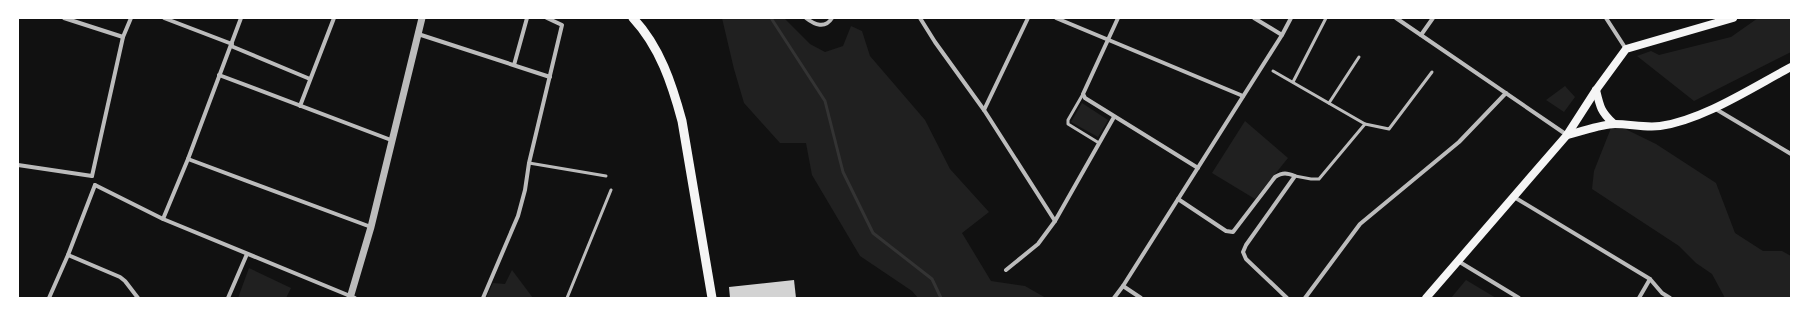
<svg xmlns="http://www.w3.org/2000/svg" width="1809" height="316" font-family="'Noto Sans',sans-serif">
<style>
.green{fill:#202020}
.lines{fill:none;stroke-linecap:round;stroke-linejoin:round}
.stream{stroke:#333;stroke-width:3}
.building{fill:#d3d3d3}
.service{stroke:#bcbcbc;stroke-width:3}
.minor{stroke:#bcbcbc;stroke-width:4}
.tertiary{stroke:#bcbcbc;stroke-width:7}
.secondary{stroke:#f5f5f5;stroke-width:8}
.primary{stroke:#f5f5f5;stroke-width:9}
</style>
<rect width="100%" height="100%" fill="#111"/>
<g class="green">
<polygon points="722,18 784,18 810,44 825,52 843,46 851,26 862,31 870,56 925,120 950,169 989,212 962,233 991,281 1025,286 1046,298 918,298 912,291 860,256 812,175 806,143 780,143 744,103 734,69"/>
<polygon points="1758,18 1791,18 1791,52 1694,101 1637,56 1651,51 1659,55 1731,37"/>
<polygon points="1565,86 1575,97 1564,112 1546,100"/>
<polygon points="1082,103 1108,120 1098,137 1071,122"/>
<polygon points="1245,121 1288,158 1255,199 1212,173"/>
<polygon points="1613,123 1656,144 1716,183 1735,233 1763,251 1782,251 1791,256 1791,298 1725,298 1712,274 1696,263 1679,246 1592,189 1594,171"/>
<polygon points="249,268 291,288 286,298 238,298"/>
<polygon points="512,270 533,298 486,298 493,283 505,284"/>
<polygon points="1466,280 1496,298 1451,298"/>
</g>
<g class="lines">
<polyline class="stream" points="771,18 825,101 843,172 873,233 932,279 941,298"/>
</g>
<polygon class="building" points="794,280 796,298 730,298 729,287"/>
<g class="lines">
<g class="service">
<polyline points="1273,71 1365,124 1389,129 1432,72"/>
<polyline points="1293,82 1326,18"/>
<polyline points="1083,94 1068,120 1068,124 1099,143"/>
<polyline points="1329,103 1359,57"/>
<polyline points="529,163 606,176"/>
<polyline points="1295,176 1311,179 1319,179 1365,124"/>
<polyline points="567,298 611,190"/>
</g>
<g class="minor">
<polyline points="64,18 123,37"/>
<polyline points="164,18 232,44"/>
<path d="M806 18C815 25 825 29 832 18"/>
<polyline points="920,18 935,42 984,110 1055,221"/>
<polyline points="1056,18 1243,96"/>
<polyline points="1118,18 1083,94 1085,98 1198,168"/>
<polyline points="1254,18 1282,35"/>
<polyline points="1396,18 1567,135"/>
<polyline points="1606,18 1626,49"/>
<polyline points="418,34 550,77"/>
<polyline points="1421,35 1433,18"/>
<polyline points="231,46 310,79"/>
<polyline points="514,65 527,18"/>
<polyline points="219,75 391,140"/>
<polyline points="300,106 334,18"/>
<polyline points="1714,108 1791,154"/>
<polyline points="984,110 1028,18"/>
<polyline points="188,159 371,227"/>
<polyline points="18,165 92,176"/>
<polyline points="92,176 123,37 131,18"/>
<polyline points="95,185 163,219 355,298"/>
<polyline points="1514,197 1650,279 1662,293 1670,298"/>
<path d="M1178 199 1226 231 1233 232 1275 177C1283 172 1287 173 1295 176L1246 245 1243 252 1246 259 1287 298"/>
<polyline points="163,219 188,159 241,18"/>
<polyline points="68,255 120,277 125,281 138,298"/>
<polyline points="1458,261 1519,298"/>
<polyline points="1006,270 1038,244 1055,221 1114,117"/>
<polyline points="1123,286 1141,298"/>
<polyline points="49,298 68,255 95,185"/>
<polyline points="228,298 247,254"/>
<polyline points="483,298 518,216 525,190 529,163 562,25 547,18"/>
<polyline points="1114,298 1123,286 1282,35 1291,18"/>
<polyline points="1305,298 1360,224 1459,142 1506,93"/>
<polyline points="1639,298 1650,279"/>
</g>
<polyline class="tertiary" points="350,298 371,227 422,18"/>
<g class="secondary">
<path d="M1596 90C1600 107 1601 112 1613 123"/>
<path d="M1567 135C1581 132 1601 124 1615 124 1630 124 1645 128 1660 126 1703 120 1753 87 1791 67"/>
<polyline points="1426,298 1567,135 1596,90 1626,49 1733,18"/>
</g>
<path class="primary" d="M633 18C660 47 672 84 682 121L712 298"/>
</g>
<rect width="1809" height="316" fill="none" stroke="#ffffff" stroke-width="38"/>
</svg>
